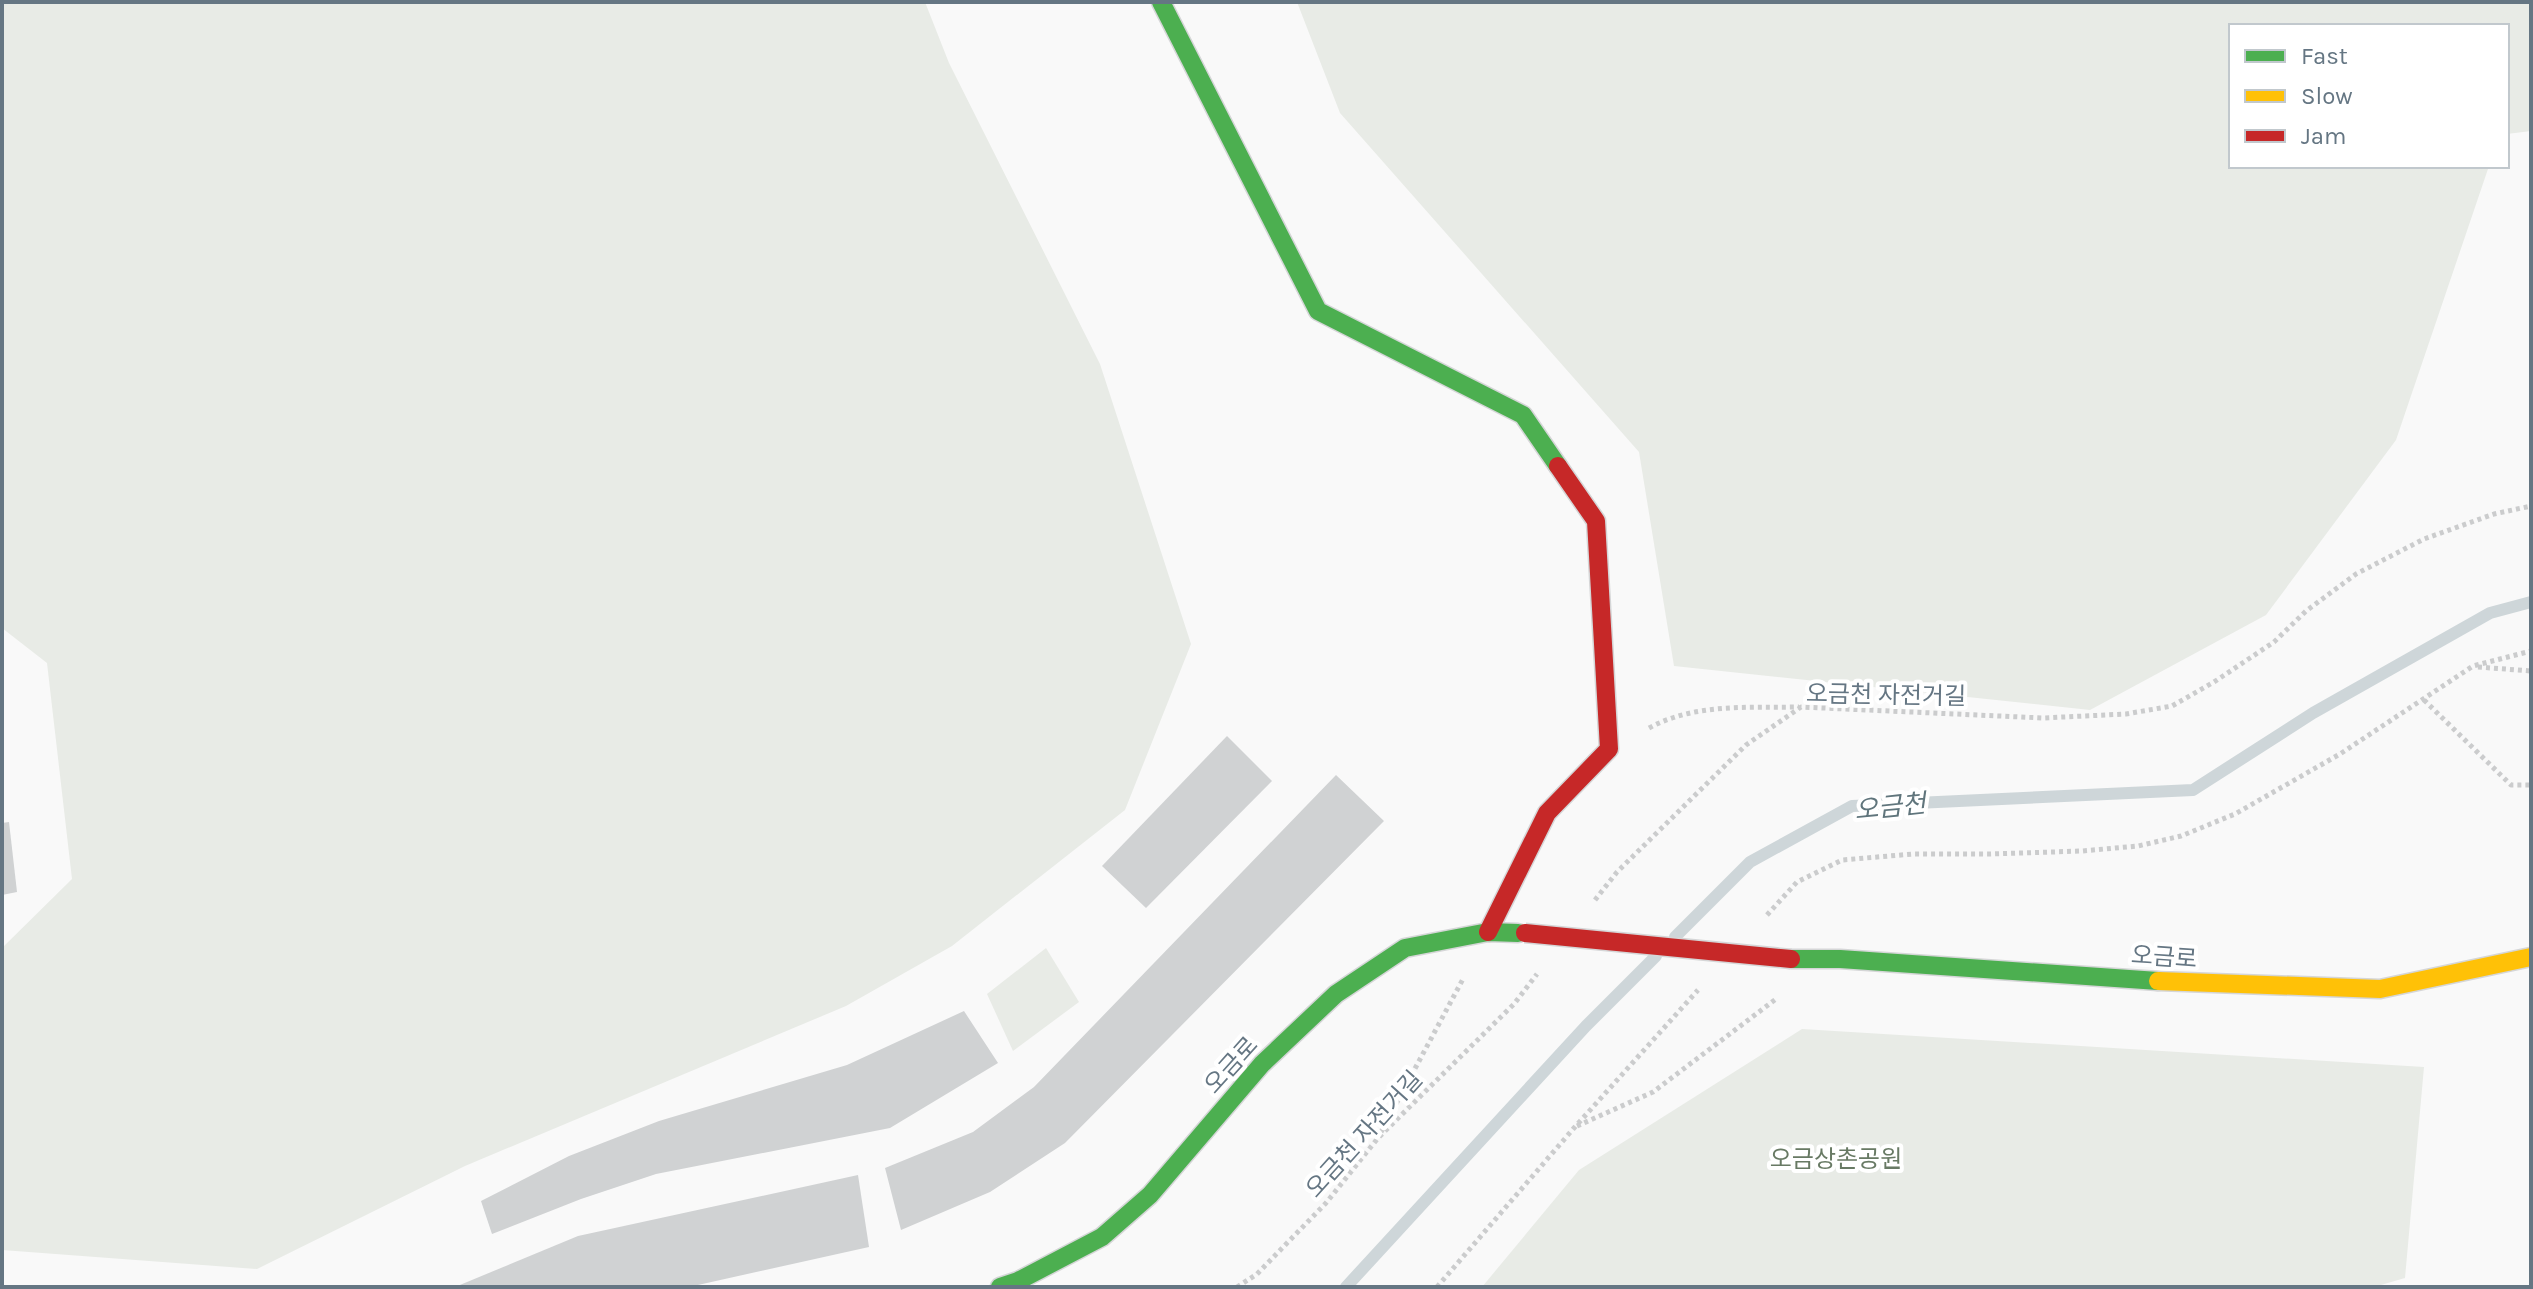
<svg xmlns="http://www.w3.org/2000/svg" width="2533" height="1289" font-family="Karla,'Noto Sans KR',sans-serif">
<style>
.green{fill:#e8ebe6}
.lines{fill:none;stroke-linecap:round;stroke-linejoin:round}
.stream{stroke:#ced6d9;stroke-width:12}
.building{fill:#d0d2d3}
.fast-casing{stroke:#d5d6d7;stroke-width:21}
.slow-casing{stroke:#d5d6d7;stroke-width:21}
.jam-casing{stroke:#d5d6d7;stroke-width:21}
.path{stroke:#cbcccd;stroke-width:5;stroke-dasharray:4 4;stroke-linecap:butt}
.fast{stroke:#4caf50;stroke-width:18}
.slow{stroke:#ffc107;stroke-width:18}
.jam{stroke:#c62828;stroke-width:18}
.jam-bridge-casing{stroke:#d5d6d7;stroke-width:21;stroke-linecap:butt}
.jam-bridge{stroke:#c62828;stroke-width:18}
.labels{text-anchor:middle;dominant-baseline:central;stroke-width:8;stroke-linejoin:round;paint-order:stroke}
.street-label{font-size:24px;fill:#657683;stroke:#fff}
.park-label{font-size:24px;fill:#687a64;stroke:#fff}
.water-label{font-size:26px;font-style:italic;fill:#60757c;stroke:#fff}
</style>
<rect width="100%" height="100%" fill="#f9f9f9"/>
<g class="green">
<polygon points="2,2 925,2 949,63 1100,364 1191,644 1125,810 952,946 846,1006 465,1166 257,1269 2,1250 2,948 72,879 47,663 2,628"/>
<polygon points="1297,2 2531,2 2531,131 2507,134 2507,26 2231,26 2231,166 2489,166 2396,440 2266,615 2090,710 1674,666 1639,452 1340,113"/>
<polygon points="1046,948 1079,1002 1013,1051 987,994"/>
<polygon points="1802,1029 2424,1067 2405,1278 2374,1287 1482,1287 1579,1170"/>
</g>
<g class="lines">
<g class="stream">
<polyline points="1675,937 1750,862 1852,806 2193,790 2313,713 2490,613 2531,602"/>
<polyline points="1346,1287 1586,1026 1656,956"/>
</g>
</g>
<g class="building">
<polygon points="1227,736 1272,781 1146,908 1102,866"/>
<polygon points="1336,775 1384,821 1065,1143 990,1192 901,1230 885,1168 973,1132 1034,1087"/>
<polygon points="9,822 17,892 2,895 2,823"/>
<polygon points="964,1011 998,1063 890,1128 656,1174 581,1199 492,1234 481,1201 569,1156 659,1121 847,1065"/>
<polygon points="858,1175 869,1247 689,1287 455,1287 578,1236"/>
</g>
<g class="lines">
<defs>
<g id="fast">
<polyline points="1161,2 1318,311 1523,415 1558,466"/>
<polyline points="1791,959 1840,959 2158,981"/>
<polyline points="1000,1287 1018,1281 1102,1237 1150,1195 1262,1064 1336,994 1405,948 1488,932 1518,933"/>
</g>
<polyline id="slow" points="2158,981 2380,989 2531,957"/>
<polyline id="jam" points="1488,932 1547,813 1609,749 1596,521 1558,466"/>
</defs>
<use href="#fast" class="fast-casing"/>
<use href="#slow" class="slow-casing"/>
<use href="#jam" class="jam-casing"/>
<g class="path">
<polyline points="2478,667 2531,671"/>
<polyline points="2424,700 2511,785 2531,785"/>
<path d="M1649 728C1695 703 1747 708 1799 707"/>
<polyline points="1595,900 1617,872 1746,745 1801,707 2043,718 2126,714 2172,706 2214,682 2274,642 2306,611 2356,574 2424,539 2494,514 2531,506"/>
<polyline points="1767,915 1797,882 1842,860 1913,854 1990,854 2082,851 2138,846 2181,836 2235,814 2340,754 2473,666 2531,651"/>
<polyline points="1577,1126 1653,1092 1776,999"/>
<polyline points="1381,1132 1463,979"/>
<polyline points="1237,1287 1257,1274 1326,1203 1378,1138 1514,1004 1537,974"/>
<polyline points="1437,1287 1574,1128 1698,990"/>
</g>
<use href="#fast" class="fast"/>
<use href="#slow" class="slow"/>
<use href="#jam" class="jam"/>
<defs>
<polyline id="jam-bridge" points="1525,933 1791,959"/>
</defs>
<use href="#jam-bridge" class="jam-bridge-casing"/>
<use href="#jam-bridge" class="jam-bridge"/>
</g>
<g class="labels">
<g class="street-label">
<text transform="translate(1886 695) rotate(1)">오금천 자전거길</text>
<text transform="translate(2164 957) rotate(4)">오금로</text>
<text transform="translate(1231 1065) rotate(-48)">오금로</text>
<text transform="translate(1364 1134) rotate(-48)">오금천 자전거길</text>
</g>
<g class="park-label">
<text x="1836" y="1159">오금상촌공원</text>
</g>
<g class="water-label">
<text transform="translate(1890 807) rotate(-6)">오금천</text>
</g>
</g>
<rect width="2533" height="1289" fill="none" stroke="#657683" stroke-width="8"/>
<rect x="2229" y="24" width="280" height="144" fill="#ffffff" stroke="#c1c8cd" stroke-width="2"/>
<rect x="2245" y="50" width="40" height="12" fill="#4caf50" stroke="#c1c8cd" stroke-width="2"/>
<text x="2301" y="64" font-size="24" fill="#657683">Fast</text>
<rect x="2245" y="90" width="40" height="12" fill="#ffc107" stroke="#c1c8cd" stroke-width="2"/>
<text x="2301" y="104" font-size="24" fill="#657683">Slow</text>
<rect x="2245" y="130" width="40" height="12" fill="#c62828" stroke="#c1c8cd" stroke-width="2"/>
<text x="2301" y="144" font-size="24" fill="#657683">Jam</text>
</svg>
